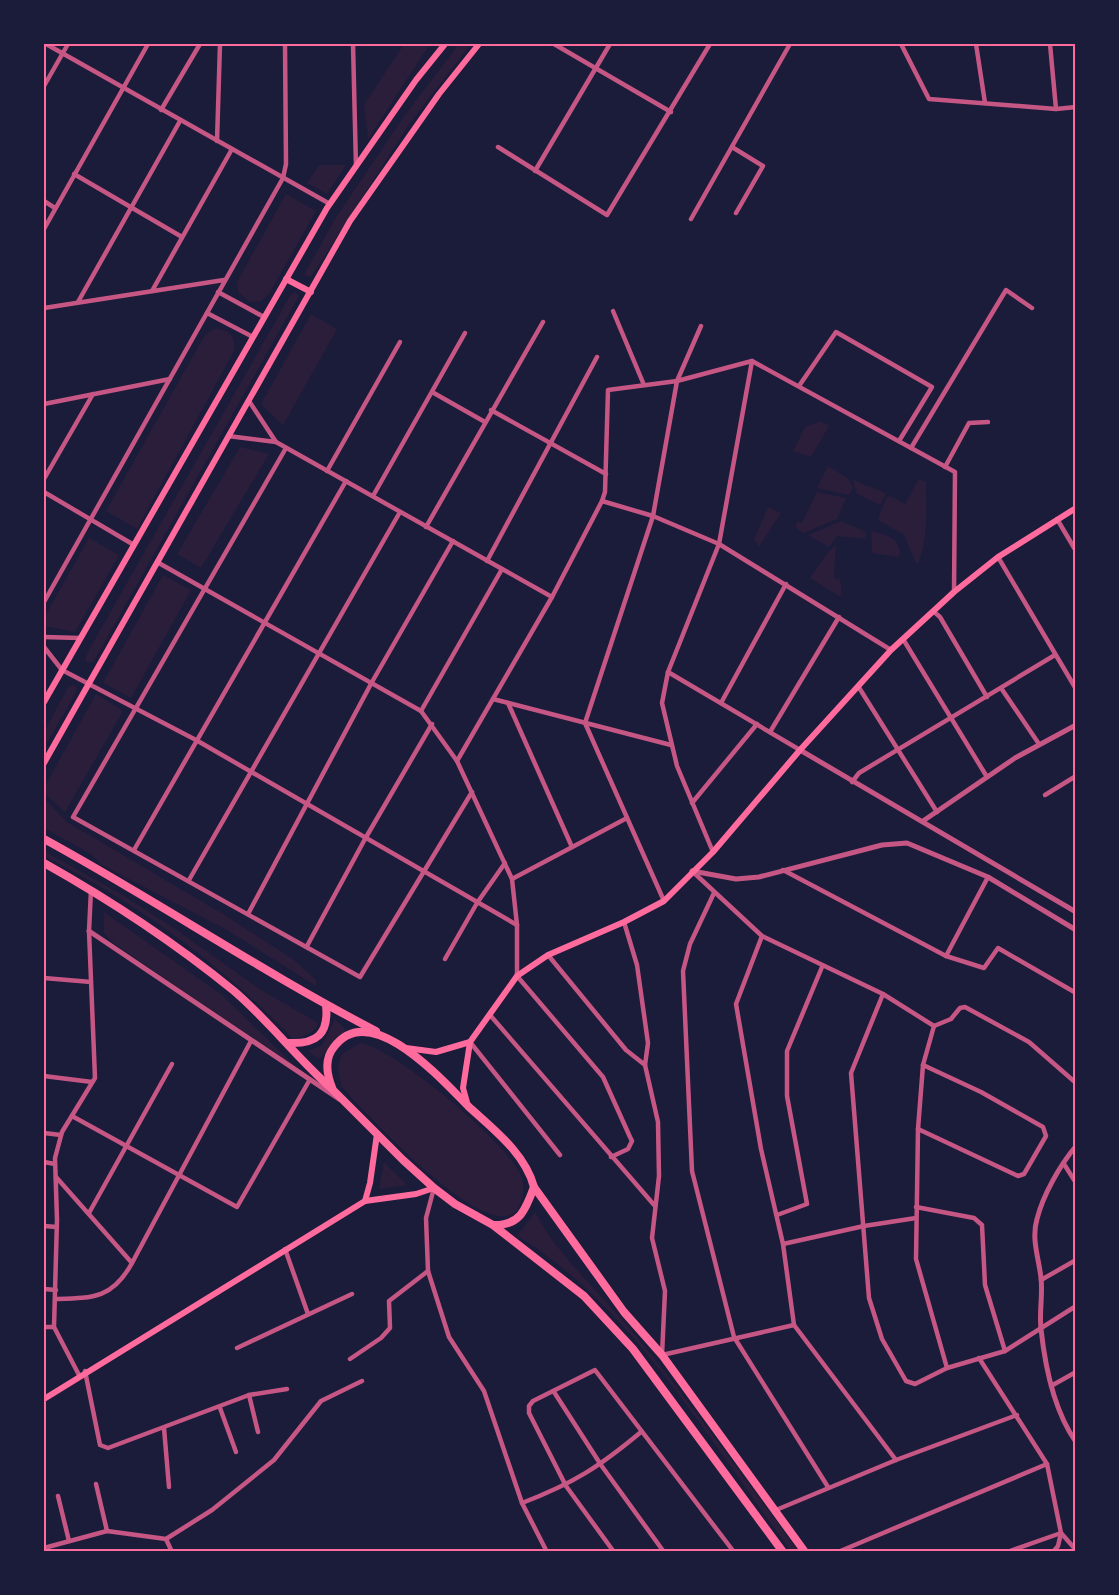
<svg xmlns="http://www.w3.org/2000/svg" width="1119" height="1595" font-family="Helvetica,sans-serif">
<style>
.green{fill:#2a1e3b}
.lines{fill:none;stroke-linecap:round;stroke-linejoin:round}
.minor{stroke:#c65784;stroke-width:4.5}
.tertiary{stroke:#c65784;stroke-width:5}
.secondary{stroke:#ff6b9d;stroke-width:6}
.trunk{stroke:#ff6b9d;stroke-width:8}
.neatline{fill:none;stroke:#ff6b9d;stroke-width:2}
</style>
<rect width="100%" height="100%" fill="#1b1b3a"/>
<g class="green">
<polygon points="404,44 430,44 368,139 364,105"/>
<polygon points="459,44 471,44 410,123 311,277 304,275 335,219 405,115"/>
<polygon points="319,165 346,165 327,194 307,183"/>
<polygon points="286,194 316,211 269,294 261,301 250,302 238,292 237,282"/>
<polygon points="295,292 299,296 102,647 93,662 88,663 85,659 90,648 291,294"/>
<polygon points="311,314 337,329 283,425 261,404"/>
<path d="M215 329C228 328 237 337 234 351L137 529 106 511 205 335Z"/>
<polygon points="821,421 829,426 811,457 793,451 805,427"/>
<polygon points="240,447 269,454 201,568 177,554"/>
<polygon points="828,466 849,479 853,488 849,495 817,488"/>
<path d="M852 479C864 486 875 487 886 494L880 505 857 494Z"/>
<path d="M919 479 926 482C926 507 929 542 917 565L904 535 878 520 886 498 890 496 905 504Z"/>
<polygon points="817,492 846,498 837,519 804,533 795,527 798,521 802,523"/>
<polygon points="768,507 781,513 759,547 754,539"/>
<polygon points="841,521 866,532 865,539 837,536 829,547 808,535"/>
<path d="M871 531C885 534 904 540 899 557L872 553Z"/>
<polygon points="89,538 119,555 75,632 44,626 44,618"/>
<polygon points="836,545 834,578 840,579 842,595 839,596 810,578 828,552"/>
<polygon points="163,575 191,590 131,698 103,683"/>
<polygon points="73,685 77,688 75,694 44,748 44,732 69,686"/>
<polygon points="96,694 123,711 65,812 44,793 44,788"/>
<polygon points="44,798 67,822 228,917 294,960 316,980 316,986 227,930 102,865 91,854 44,828"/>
<path d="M44 851 124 896 174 928 261 990 317 1022V1027L309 1034 293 1039C223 965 134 901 44 856Z"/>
<polygon points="104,912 222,995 296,1067 116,945 104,933"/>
<polygon points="335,1019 346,1030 319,1059 308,1051 322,1045"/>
<path d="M361 1043C394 1048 512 1146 522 1178 525 1187 523 1196 520 1205 496 1258 360 1107 341 1086L338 1066 342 1054Z"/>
<polygon points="384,1162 407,1185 379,1189"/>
<path d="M535 1212C560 1259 603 1295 636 1336 693 1406 745 1479 798 1551H791C712 1446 632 1304 517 1236Z"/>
</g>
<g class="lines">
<g class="minor">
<polyline points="46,44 330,204"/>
<polyline points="353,44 356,167"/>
<polyline points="554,44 671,112"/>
<polyline points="901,44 929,99 1056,109 1076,107"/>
<polyline points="976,44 985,103"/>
<polyline points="1050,44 1056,109"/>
<polyline points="44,86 68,44"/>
<polyline points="161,110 200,44"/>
<polyline points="217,141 220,44"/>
<polyline points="498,147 607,215 710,44"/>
<polyline points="732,147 763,166 736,213"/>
<polyline points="535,171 610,44"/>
<polyline points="74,174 182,237"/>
<polyline points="44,201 55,208"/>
<polyline points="691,219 790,44"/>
<polyline points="44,229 148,44"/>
<polyline points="152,291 232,149"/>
<polyline points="218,292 264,317"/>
<polyline points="78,302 180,121"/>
<polyline points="44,308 224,280"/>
<polyline points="613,311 644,385"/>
<polyline points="207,313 253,337"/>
<polyline points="799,386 836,332 932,387 899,441"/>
<polyline points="432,392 485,422"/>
<polyline points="249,401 276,442 552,597"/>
<polyline points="44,404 170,379"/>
<polyline points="491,410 606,474"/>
<polyline points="228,436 276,442"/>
<polyline points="286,448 73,817 360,977 472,792"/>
<polyline points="911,448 1006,290 1032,308"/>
<polyline points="945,467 969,423 988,422"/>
<polyline points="327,471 400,342"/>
<polyline points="44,479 93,394"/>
<polyline points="44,492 134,545"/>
<polyline points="373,496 465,333"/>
<polyline points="602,501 653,516 719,544 891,650"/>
<polyline points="1057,519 1076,551"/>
<polyline points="426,527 543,322"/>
<polyline points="998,557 1076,689"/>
<polyline points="487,561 597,357"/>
<polyline points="157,562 421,711 457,761"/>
<polyline points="44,602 283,178 286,164 285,44"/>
<polyline points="933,611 940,617 987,697"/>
<polyline points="44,637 80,638"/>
<polyline points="903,639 987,777"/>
<polyline points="44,647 62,670 196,740 517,925"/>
<polyline points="668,672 800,750"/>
<polyline points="858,686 937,812"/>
<polyline points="1001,688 1039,744"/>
<polyline points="493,699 671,745"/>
<polyline points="508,703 572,847"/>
<polyline points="721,703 786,584"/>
<polyline points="421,711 502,569"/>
<polyline points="770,732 839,617"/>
<polyline points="852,782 859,773 1055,655"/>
<polyline points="1045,795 1076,776"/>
<polyline points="692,803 757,724"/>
<polyline points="134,850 346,481"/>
<polyline points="713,852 677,766 662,703 668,672 719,544 752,361"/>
<polyline points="783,870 946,956 984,968 998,948 1076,993"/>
<polyline points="692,871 762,936 883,994 934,1026 923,1065 918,1129 916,1259 947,1368"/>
<polyline points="512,879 627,818"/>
<polyline points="189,880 400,512"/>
<polyline points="714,893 690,944 683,971 692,1171 734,1337 828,1487"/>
<polyline points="664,901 585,723 653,516 677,381 701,326"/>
<polyline points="248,914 372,682 453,541"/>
<polyline points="624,922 637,965 648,1043 645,1065 658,1122 659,1176 652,1238 665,1291 662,1355 794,1325"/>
<polyline points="762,936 736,1004 761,1149 783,1244 794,1325 896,1460"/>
<polyline points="307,946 365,839 432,724"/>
<polyline points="548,955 626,1050 645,1065"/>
<polyline points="946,956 988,877"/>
<polyline points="445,959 477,903 505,863"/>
<polyline points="44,978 91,982"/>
<polyline points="883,994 851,1073 869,1298 882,1339 906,1381 915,1384 947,1368 1005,1351 1076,1306"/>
<polyline points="490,1015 655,1206"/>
<polyline points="934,1026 951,1019 960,1008 965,1007 1029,1042 1076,1083"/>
<polyline points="470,1042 560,1155"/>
<polyline points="44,1076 92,1082"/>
<polyline points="72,1116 237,1207 309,1081"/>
<polyline points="918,1129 1018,1176 1024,1174 1046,1136 1043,1127 981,1092 923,1065"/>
<polyline points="44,1133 61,1135"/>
<polyline points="611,1157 628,1149 632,1141 630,1137 603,1077 517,976 517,925 512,879 457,761 552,597 602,501 605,492 608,390 677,381 752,361 955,472 954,592"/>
<polyline points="44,1162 55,1164"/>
<polyline points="1064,1164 1076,1183"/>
<polyline points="56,1177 132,1263 251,1041"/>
<polyline points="434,1188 426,1218 428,1271 449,1337 484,1391 522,1503 547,1552"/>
<polyline points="916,1207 974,1218 982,1225 985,1285 1005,1351"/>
<polyline points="89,1213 172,1064"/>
<polyline points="777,1215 807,1204 787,1096 787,1051 822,967"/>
<polyline points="44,1226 57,1227"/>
<polyline points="783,1244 864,1226 916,1218"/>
<polyline points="285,1249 308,1314"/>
<polyline points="1041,1280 1076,1260"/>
<polyline points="44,1289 56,1290"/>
<path d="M56 1299C94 1298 113 1298 132 1263"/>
<polyline points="44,1327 54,1327"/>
<polyline points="237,1348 352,1294"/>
<polyline points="979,1358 1047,1464 1061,1533 1076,1550"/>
<polyline points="350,1359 381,1338 390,1328 389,1301 428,1271"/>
<polyline points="85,1371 100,1445 108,1448 249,1395 287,1389"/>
<polyline points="79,1375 54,1327 57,1220 55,1158 62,1132 95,1078 89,931 91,890"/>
<polyline points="1051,1386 1076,1372"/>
<polyline points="554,1392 601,1465 664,1552"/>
<polyline points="249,1395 258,1432"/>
<polyline points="220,1408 236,1452"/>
<polyline points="164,1428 169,1487"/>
<polyline points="96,1484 107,1531"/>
<polyline points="58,1496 69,1541"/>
<path d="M522 1503C574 1483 599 1467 641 1432"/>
<polyline points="776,1510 896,1460 1017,1415"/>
<polyline points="166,1539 172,1552"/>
<polyline points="44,1548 107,1531 166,1539 212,1510 274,1460 321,1401 362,1381"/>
<polyline points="614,1552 566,1486 529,1413 529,1406 533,1401 595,1370 734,1552"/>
<polyline points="838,1552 1047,1464"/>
<polyline points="1007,1552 1061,1533"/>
<polyline points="1053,1552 1058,1546 1061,1533"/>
</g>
<g class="tertiary">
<polyline points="800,750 1076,912"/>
<polyline points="923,821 1015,758 1076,725"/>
<polyline points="692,871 736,879 759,877 882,845 907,843 988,877 1076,930"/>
<polyline points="89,931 339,1099"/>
<path d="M1076 1146C1060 1165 1043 1195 1037 1219 1031 1239 1039 1259 1041 1278 1043 1295 1039 1312 1041 1329 1045 1366 1054 1411 1076 1442"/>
</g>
<g class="secondary">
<polyline points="286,279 311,292"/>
<polyline points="44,702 327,208 416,80 445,44"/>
<polyline points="44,763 350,221 439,94 479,44"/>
<polyline points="406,1048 436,1052 470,1042"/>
<polyline points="468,1106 463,1088 470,1042 517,976 548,955 624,922 664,901 713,852 800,750 891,650 954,592 998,557 1076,508"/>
<polyline points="365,1201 370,1183 377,1134"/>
<polyline points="44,1399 365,1201 416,1194 434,1188"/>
</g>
<g class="trunk">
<path d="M44 839C156 900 262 972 376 1031"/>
<path d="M44 863C110 900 175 943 234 991 269 1021 297 1058 331 1088"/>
<path d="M289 1043C317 1044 329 1034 326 1005"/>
<polyline points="534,1187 624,1312 662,1355 805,1552"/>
<path d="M493 1225C520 1226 526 1209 534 1187 525 1153 493 1129 468 1106 443 1081 370 998 334 1047 323 1060 327 1076 333 1090L403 1160 434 1188 455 1204 493 1225 584 1296 633 1349 783 1552"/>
</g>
</g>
<rect width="1119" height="1595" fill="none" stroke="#1b1b3a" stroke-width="90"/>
<rect x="45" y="45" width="1029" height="1505" class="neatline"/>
</svg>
